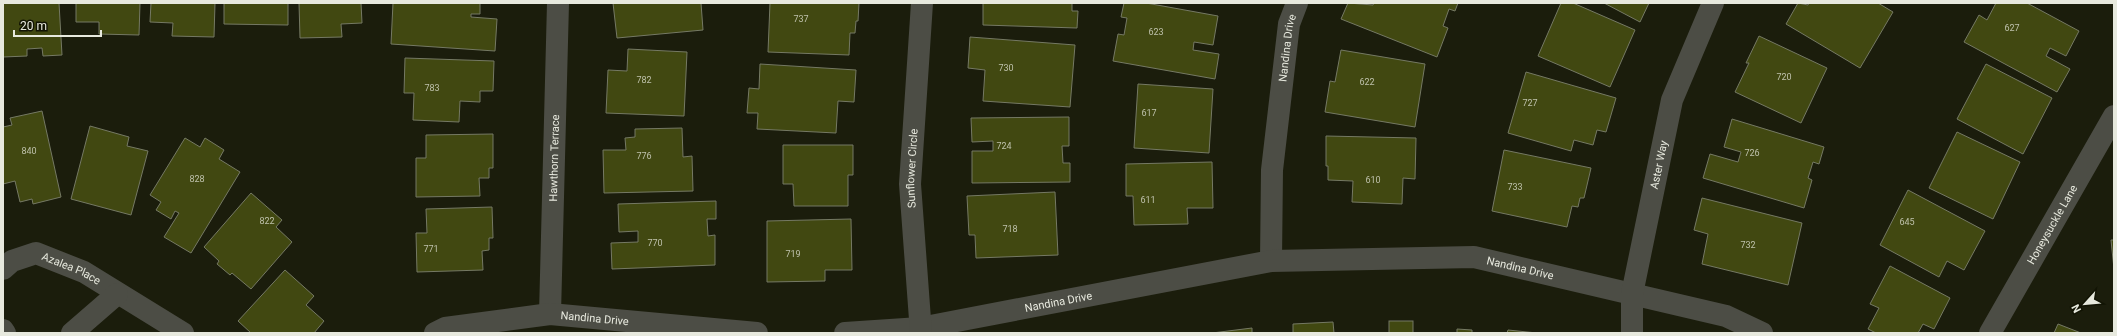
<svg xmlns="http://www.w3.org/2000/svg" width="2117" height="336" font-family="Roboto,sans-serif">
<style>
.building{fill:#414811;stroke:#757964}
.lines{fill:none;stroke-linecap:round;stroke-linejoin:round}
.street{stroke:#4c4d45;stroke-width:22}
.labels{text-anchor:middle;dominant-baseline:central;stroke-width:3;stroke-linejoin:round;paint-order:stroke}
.number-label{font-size:9px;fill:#bec1ab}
.street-label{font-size:11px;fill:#e7e9de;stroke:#121404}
</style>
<rect width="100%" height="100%" fill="#1b1d0c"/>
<g class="building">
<polygon points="3,3 59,3 62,55 43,56 42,48 27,49 27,56 3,57"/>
<polygon points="76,3 140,3 139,35 99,34 99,22 76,22"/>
<polygon points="151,3 215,3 214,37 172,36 173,23 150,22"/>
<polygon points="224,3 288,3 288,25 224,24"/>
<polygon points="299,3 361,3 362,23 341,24 342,37 300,38"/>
<polygon points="393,3 480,3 480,14 471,14 471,17 497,19 495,51 391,44"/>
<polygon points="613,3 701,3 703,30 617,38"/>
<polygon points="770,3 859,3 858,21 856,21 855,33 850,33 849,55 768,52"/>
<polygon points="983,3 1072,3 1072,11 1078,11 1077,28 983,25"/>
<polygon points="1124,3 1146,3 1218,16 1213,45 1194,42 1193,50 1219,54 1215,79 1113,61 1118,34 1124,35 1127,18 1121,17"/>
<polygon points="1348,3 1373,5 1374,3 1458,3 1455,11 1449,9 1443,26 1448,28 1437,57 1341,19"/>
<polygon points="1561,3 1573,3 1635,30 1610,87 1538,56"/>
<polygon points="1604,3 1649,3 1640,22"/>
<polygon points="1798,3 1808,5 1809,3 1878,3 1893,12 1860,68 1786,24"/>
<polygon points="1996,3 2027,3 2079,31 2066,56 2050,48 2046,56 2070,69 2057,92 1964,42 1979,15 1987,20"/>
<polygon points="1759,36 1827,68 1801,123 1735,92 1749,63 1746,63"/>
<polygon points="970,37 1075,45 1070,107 983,101 985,70 968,68"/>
<polygon points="628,49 687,52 684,116 606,113 608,70 627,71"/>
<polygon points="1341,50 1425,64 1415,127 1325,112 1330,81 1335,82"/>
<polygon points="405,58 494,61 493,91 480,91 480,102 460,101 459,122 413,120 414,93 404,93"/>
<polygon points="760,64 856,70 854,102 838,101 836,133 757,129 758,113 747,113 749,88 759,89"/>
<polygon points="1986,64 2052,98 2023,154 1957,119"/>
<polygon points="1526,72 1616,98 1606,132 1597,130 1593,145 1574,140 1571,151 1508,133"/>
<polygon points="1138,84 1213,89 1209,153 1134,148"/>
<polygon points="42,111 61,197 33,204 32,199 20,202 15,181 3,184 3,127 12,125 10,118"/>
<polygon points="1069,117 1069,146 1062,146 1063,163 1070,163 1070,182 972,183 972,151 993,151 993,141 972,142 971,118"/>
<polygon points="1732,119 1824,147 1819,164 1813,162 1808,178 1812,180 1804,208 1703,178 1710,154 1738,162 1741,152 1724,147"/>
<polygon points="90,126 129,137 127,146 148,151 131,215 71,199"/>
<polygon points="682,128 683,157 692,156 693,191 604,193 603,150 626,150 625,138 635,137 635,129"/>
<polygon points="1957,132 2020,162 1993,219 1929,188"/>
<polygon points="493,134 493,168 489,168 489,178 479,178 480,196 416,197 416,158 426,158 426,135"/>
<polygon points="1326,136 1416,138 1415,179 1403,178 1402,204 1352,202 1353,181 1328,180 1328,166 1326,166"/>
<polygon points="185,138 200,147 205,138 224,150 219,159 240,172 191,253 164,237 179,213 175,211 171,219 156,210 161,202 150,195"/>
<polygon points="783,145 853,145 853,175 848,175 848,206 794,206 793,184 783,184"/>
<polygon points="1504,150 1591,168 1584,198 1580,198 1578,207 1572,206 1567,227 1492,211"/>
<polygon points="1212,162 1213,208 1187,208 1188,224 1134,225 1133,196 1126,196 1126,164"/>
<polygon points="1908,190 1985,231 1964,270 1947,261 1939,277 1880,245"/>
<polygon points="1055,192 1058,255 976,258 975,235 969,235 967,196"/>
<polygon points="251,193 282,220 276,227 292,242 251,289 232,273 230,275 217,264 219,261 204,247"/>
<polygon points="1702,198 1802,223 1788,285 1702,264 1708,234 1694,230"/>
<polygon points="716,201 716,219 707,219 708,236 715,235 715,265 612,269 611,243 638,242 638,231 619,232 618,204"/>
<polygon points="492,207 493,238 489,238 489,250 482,251 483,270 417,272 416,233 427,233 426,209"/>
<polygon points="851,219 852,270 825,270 825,281 767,282 767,221"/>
<polygon points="2111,240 2114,240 2114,269"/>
<polygon points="1890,266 1950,298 1934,329 1923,324 1918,333 1876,333 1868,329 1879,308 1870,304"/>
<polygon points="285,270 314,296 306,305 324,321 314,333 251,333 238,321"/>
<rect x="1389" y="321" width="24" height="12"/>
<polygon points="1333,322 1334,333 1293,333 1293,324"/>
<polygon points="2058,324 2081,333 2054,333"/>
<polygon points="1252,328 1252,333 1212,333"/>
<polygon points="1457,329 1472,330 1472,333 1457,333"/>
<polygon points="1508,330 1537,333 1507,333"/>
</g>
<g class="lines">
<g class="street">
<path id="s1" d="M1271 261 1272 170 1289 24 1297 3"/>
<path id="s2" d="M3 269 12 261 36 253 84 272 183 333"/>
<path id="s3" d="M550 314 558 3"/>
<polyline points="3,330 5,333"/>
<polyline points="72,333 117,294"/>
<path id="s4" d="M435 333 445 328 550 314 757 333"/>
<path id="s5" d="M845 333 920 328 1271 261 1474 257 1726 316 1762 333"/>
<path id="s6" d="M921 333 910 184 922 3"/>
<path id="s7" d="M1632 333V294L1672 100 1713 3"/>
<path id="s8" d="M1990 333 2114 116"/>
</g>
</g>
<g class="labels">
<g class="number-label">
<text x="801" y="19">737</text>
<text x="2012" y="28">627</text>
<text x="1156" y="32">623</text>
<text x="1006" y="68">730</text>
<text x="1784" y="77">720</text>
<text x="644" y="80">782</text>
<text x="1367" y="82">622</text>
<text x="432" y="88">783</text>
<text x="1530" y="103">727</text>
<text x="1149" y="113">617</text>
<text x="1004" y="146">724</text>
<text x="29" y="151">840</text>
<text x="1752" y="153">726</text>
<text x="644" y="156">776</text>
<text x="197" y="179">828</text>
<text x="1373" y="180">610</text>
<text x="1515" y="187">733</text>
<text x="1148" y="200">611</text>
<text x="267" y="221">822</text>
<text x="1907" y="222">645</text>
<text x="1010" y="229">718</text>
<text x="655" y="243">770</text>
<text x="1748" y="245">732</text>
<text x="431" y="249">771</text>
<text x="793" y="254">719</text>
</g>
<g class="street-label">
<text stroke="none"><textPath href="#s1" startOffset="214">Nandina Drive</textPath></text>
<text stroke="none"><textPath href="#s3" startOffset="156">Hawthorn Terrace</textPath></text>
<text stroke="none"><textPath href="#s7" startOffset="171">Aster Way</textPath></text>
<text stroke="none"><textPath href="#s6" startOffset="165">Sunflower Circle</textPath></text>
<text stroke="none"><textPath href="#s8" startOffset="125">Honeysuckle Lane</textPath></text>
<text stroke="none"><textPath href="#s5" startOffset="683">Nandina Drive</textPath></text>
<text stroke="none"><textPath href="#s2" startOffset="76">Azalea Place</textPath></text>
<text stroke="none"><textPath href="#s5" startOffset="216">Nandina Drive</textPath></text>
<text stroke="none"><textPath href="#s4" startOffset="162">Nandina Drive</textPath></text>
</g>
</g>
<rect width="2117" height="336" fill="none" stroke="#e7e9de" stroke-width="8"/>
<g transform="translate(2085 304) rotate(243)" stroke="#121404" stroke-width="3" paint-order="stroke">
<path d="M0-3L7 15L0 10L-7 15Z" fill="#e7e9de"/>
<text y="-6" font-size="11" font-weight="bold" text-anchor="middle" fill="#e7e9de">N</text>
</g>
<path d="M14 30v6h87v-6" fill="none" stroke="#e7e9de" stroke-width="2"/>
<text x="20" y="30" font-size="12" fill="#e7e9de" stroke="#121404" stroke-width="3" paint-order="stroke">20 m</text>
</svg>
